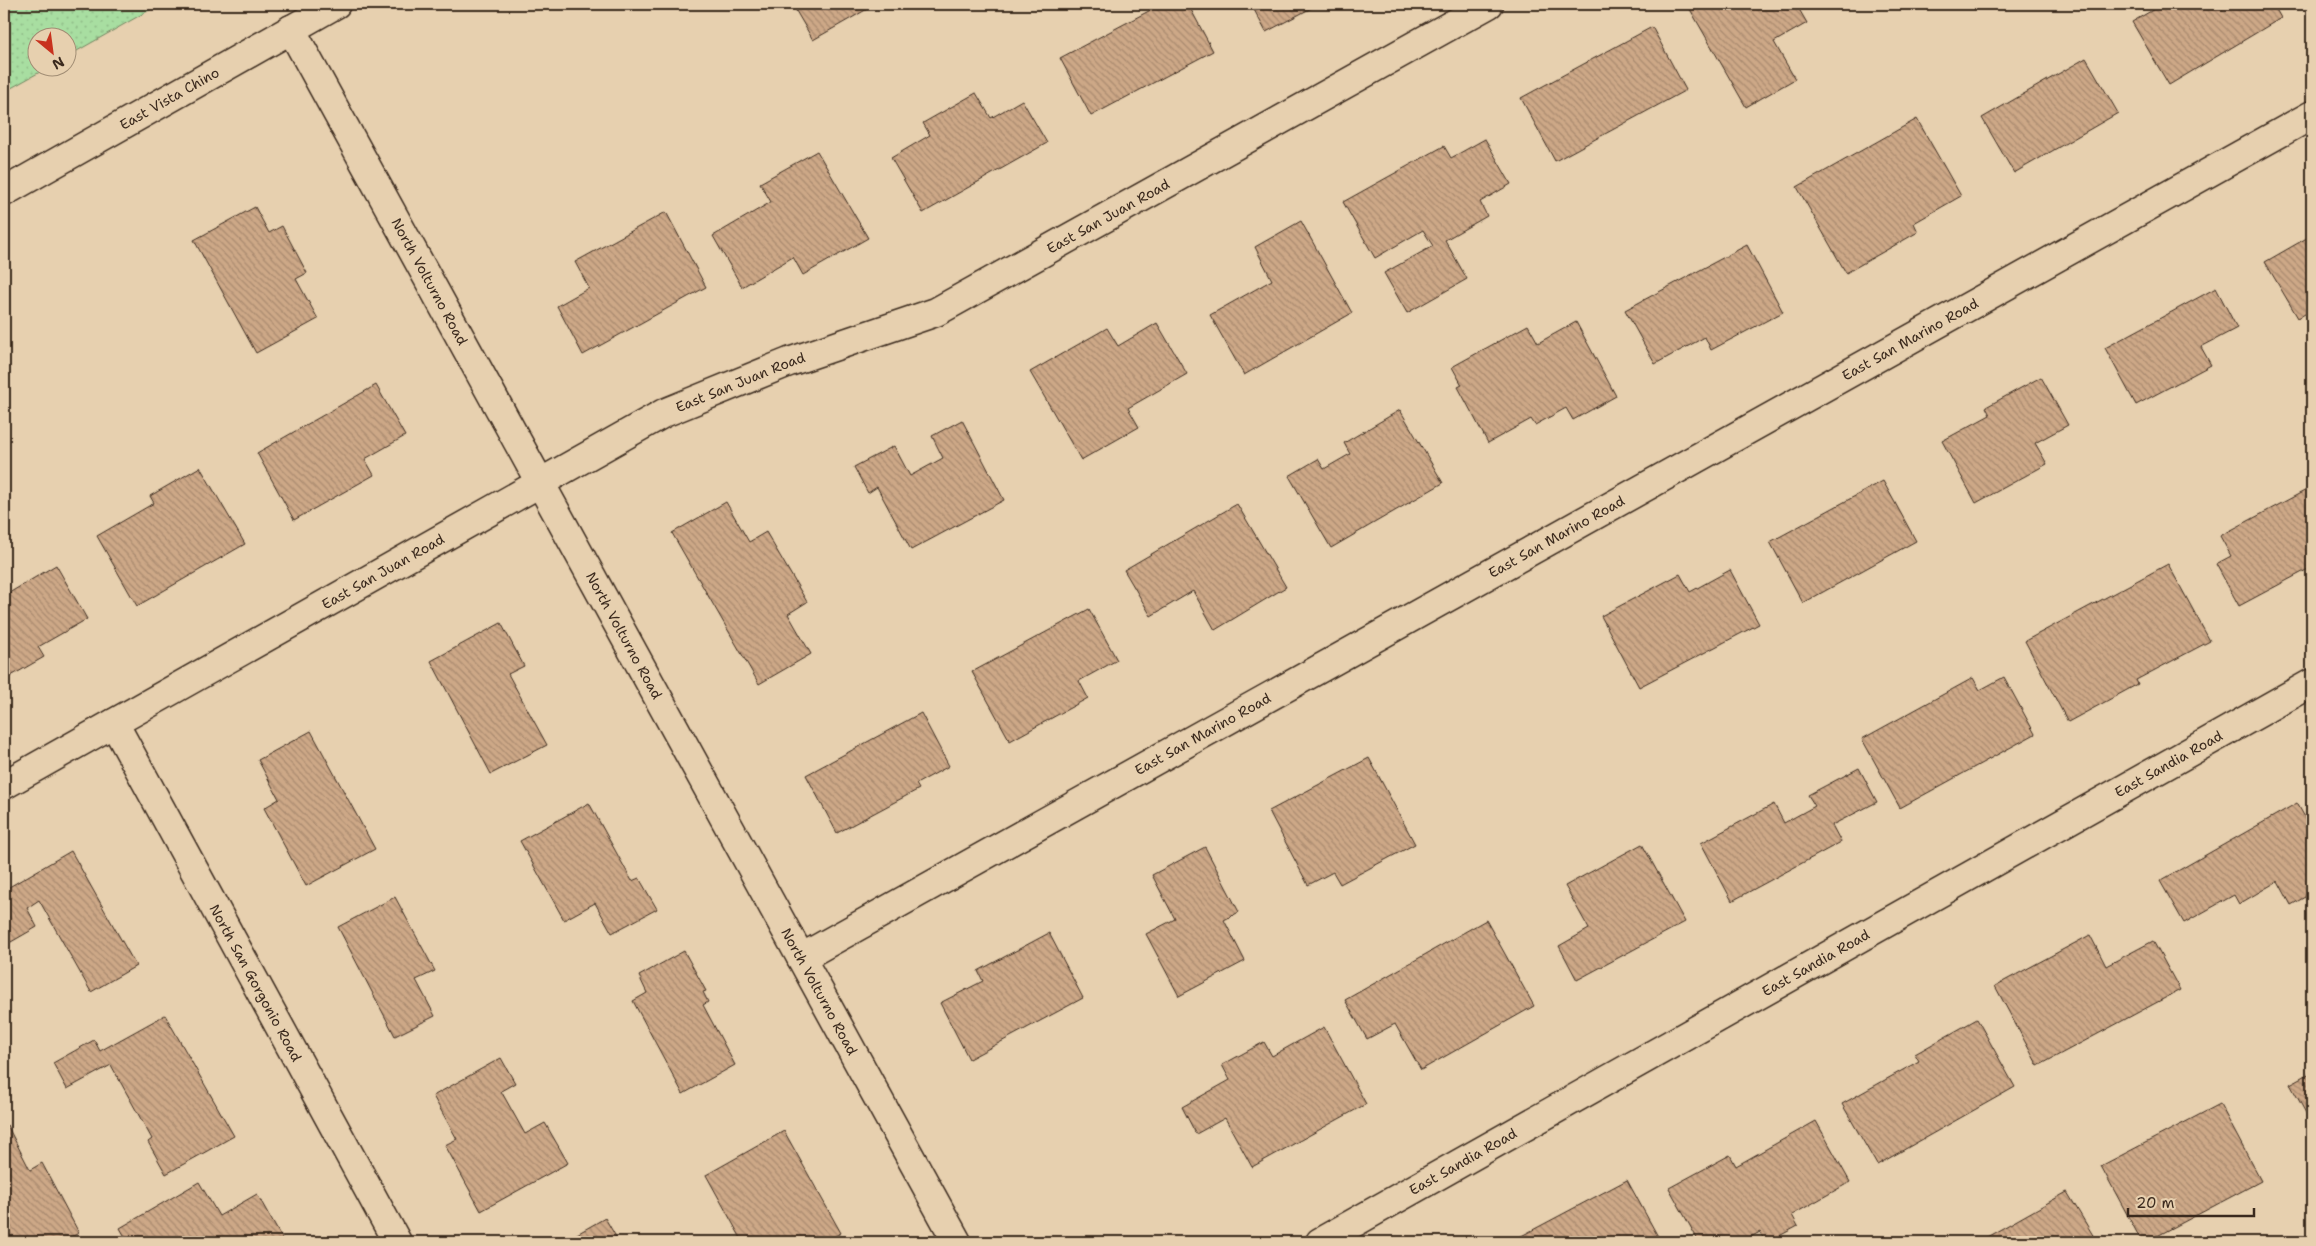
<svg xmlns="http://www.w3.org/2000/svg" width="2316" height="1246" font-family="'Shantell Sans',sans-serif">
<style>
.grass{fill:url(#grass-dots);stroke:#728460}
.building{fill:url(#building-back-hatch);stroke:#3b2a1e}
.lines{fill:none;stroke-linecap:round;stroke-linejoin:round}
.street-casing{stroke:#3b2a1e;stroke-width:31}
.primary-casing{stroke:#3b2a1e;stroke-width:31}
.street{stroke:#e7d0af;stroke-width:28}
.primary{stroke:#e7d0af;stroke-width:28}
.labels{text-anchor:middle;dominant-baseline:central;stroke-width:4;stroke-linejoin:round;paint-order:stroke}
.street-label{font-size:14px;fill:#3b2a1e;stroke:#e7d0af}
</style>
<defs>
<pattern id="grass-dots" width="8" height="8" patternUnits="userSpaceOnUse" patternTransform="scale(1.25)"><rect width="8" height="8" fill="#a8dea1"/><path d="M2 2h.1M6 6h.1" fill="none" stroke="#92bf8a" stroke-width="1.8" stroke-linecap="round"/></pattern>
<pattern id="building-back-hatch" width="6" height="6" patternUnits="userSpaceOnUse" patternTransform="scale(1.25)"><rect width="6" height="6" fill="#cda887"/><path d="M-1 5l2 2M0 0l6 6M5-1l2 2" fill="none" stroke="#a8896e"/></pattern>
</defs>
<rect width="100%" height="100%" fill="#e7d0af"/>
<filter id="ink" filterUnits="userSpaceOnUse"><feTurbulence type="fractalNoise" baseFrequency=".02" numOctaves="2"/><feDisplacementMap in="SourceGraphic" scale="10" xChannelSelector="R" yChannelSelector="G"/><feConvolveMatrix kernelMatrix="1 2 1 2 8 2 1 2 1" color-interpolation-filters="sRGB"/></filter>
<g filter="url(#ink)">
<polygon class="grass" points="4,4 160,4 68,56 68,38 38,38 38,68 47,68 4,92"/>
<g class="building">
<polygon points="792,4 876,4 813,40"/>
<polygon points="1162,4 1188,4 1213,51 1091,116 1060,58"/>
<polygon points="1251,4 1319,4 1266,32"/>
<polygon points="1687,4 1796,4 1807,23 1774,42 1795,79 1746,107"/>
<polygon points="2163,4 2273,4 2281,18 2169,85 2132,22"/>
<polygon points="1652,27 1686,90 1555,161 1521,98"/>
<polygon points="2086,58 2118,113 2014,173 1982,118"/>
<polygon points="976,93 991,118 1022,100 1047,143 923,213 891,158 930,135 923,123"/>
<polygon points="1917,119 1961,196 1914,223 1918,232 1846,273 1797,187"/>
<polygon points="1485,139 1511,184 1480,202 1487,216 1445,240 1467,279 1407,313 1384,273 1433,246 1423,230 1375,258 1343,202 1444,146 1451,158"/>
<polygon points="817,151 868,238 803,275 793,257 742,287 713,236 771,202 760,183"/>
<polygon points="255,207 269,233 282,226 307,273 296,279 318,319 256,353 194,240"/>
<polygon points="666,212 706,287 583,355 557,306 589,288 575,262"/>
<polygon points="1301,221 1352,313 1244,375 1210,315 1272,280 1255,247"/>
<polygon points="2312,235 2312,310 2298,318 2265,262"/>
<polygon points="1747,245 1783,312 1711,350 1705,337 1655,364 1625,310"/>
<polygon points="2216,288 2237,328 2201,347 2211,365 2136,405 2105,348"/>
<polygon points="1576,322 1616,396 1573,420 1566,408 1535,425 1531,419 1488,443 1458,387 1462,385 1452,367 1528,325 1538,343"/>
<polygon points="1157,323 1187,374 1128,408 1139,427 1081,460 1030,372 1107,328 1118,346"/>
<polygon points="2041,377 2068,425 2035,443 2047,464 1976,503 1942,441 1990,415 1986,407"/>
<polygon points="376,385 405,436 365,459 374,475 294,520 257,453"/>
<polygon points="1400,410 1443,483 1331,548 1289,476 1318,459 1324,469 1350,454 1344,443"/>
<polygon points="962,420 1004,500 911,550 877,487 868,493 854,467 894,446 910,476 943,458 932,436"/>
<polygon points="200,467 245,544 137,606 97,536 154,503 150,496"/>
<polygon points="1883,481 1916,541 1803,603 1770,542"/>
<polygon points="2312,487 2312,567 2239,606 2216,564 2231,556 2220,536"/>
<polygon points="726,502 749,542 766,532 807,602 788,614 811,654 759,684 672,533"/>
<polygon points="1237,504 1286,587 1215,630 1193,591 1151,616 1124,570"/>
<polygon points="2168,564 2210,641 2136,680 2138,684 2068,722 2025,641"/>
<polygon points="56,565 87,619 38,647 44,657 4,680 4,596"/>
<polygon points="1730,570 1759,624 1639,687 1601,616 1680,574 1690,592"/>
<polygon points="1089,609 1117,660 1079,681 1088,698 1010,741 972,672"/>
<polygon points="501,623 524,666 508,674 547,745 491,774 431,661"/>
<polygon points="2004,677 2035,734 1900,808 1862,739 1973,678 1980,690"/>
<polygon points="921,713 949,766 916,784 919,789 837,833 806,775"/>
<polygon points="311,731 375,849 306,886 264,808 279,799 258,760"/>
<polygon points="1369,758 1415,844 1340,884 1333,872 1308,885 1269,811"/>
<polygon points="1859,768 1877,802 1832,825 1841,842 1732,901 1701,843 1774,804 1784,823 1815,806 1808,795"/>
<polygon points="589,803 632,881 639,878 657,909 612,933 595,903 564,920 520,841"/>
<polygon points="2297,803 2312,830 2312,893 2291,905 2278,881 2239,904 2234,895 2184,923 2160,881"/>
<polygon points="1642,844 1685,922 1577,980 1559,946 1589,929 1565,886"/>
<polygon points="1205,847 1239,912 1224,920 1245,961 1179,996 1146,934 1175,919 1152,875"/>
<polygon points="71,851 136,966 91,992 39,900 27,908 37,927 4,946 4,890"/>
<polygon points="395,897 435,971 416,980 435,1016 395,1036 338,927"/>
<polygon points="1486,920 1534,1006 1421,1070 1395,1024 1367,1039 1345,1000"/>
<polygon points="1049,933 1083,998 969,1059 940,1003 983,981 978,971"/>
<polygon points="2090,935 2106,966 2153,941 2180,990 2038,1066 1995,986"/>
<polygon points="684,951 706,991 703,992 708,1002 703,1005 735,1065 683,1094 633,1001 647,993 639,976"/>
<polygon points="165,1015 234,1136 166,1174 148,1142 152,1139 111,1065 67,1089 53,1063 94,1040 100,1051"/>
<polygon points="1977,1019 2015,1087 1877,1165 1842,1104 1919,1061 1915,1054"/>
<polygon points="1324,1027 1366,1104 1252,1167 1225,1118 1196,1134 1182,1107 1230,1080 1222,1065 1264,1042 1272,1056"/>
<polygon points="501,1058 515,1083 501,1091 525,1134 545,1123 568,1163 481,1211 445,1145 457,1139 433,1096"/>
<polygon points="2312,1072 2312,1124 2290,1084"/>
<polygon points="2220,1104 2261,1181 2146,1242 2142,1242 2101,1166"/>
<polygon points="1816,1121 1850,1182 1792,1215 1798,1226 1768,1242 1765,1242 1760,1232 1741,1242 1699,1242 1669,1188 1730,1155 1736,1166"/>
<polygon points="7,1125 30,1170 42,1163 79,1233 61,1242 4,1242 4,1127"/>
<polygon points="784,1131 841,1233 824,1242 743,1242 706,1175"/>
<polygon points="1627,1180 1661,1242 1510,1242"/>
<polygon points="199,1182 219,1216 257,1194 284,1242 128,1242 120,1228"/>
<polygon points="2067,1192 2097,1242 1978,1242"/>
<polygon points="605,1218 619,1242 563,1242"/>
</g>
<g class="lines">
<defs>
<g id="street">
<path id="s1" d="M291 29 957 1242"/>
<path id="s2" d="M114 723 397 1242"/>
<path id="s3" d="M4 785 664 413 789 362 936 312 1489 4"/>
<path id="s4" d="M801 958 2312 115"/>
<path id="s5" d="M1320 1242 2312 683"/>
</g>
<g id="primary">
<path id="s6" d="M4 192 336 4"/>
</g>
</defs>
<use href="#street" class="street-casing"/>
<use href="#primary" class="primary-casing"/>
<use href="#street" class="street"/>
<use href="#primary" class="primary"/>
</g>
</g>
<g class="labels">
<g class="street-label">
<text stroke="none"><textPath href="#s6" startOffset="190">East Vista Chino</textPath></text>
<text stroke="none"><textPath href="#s3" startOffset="1245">East San Juan Road</textPath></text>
<text stroke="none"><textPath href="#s1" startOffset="288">North Volturno Road</textPath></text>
<text stroke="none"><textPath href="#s4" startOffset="1270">East San Marino Road</textPath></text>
<text stroke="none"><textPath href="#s3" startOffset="840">East San Juan Road</textPath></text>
<text stroke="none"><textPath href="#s4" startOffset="865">East San Marino Road</textPath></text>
<text stroke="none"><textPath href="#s3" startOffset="435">East San Juan Road</textPath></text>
<text stroke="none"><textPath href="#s1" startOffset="692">North Volturno Road</textPath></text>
<text stroke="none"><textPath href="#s4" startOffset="460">East San Marino Road</textPath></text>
<text stroke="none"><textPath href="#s5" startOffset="974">East Sandia Road</textPath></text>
<text stroke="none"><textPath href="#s5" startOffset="569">East Sandia Road</textPath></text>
<text stroke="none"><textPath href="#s2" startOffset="296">North San Gorgonio Road</textPath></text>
<text stroke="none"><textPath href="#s1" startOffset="1098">North Volturno Road</textPath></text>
<text stroke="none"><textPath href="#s5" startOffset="164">East Sandia Road</textPath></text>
</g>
</g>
<rect width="2316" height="1246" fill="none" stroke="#e7d0af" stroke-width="20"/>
<rect x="10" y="10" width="2296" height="1226" fill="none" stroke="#3b2a1e" stroke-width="2" filter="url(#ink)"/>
<g transform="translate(52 52) rotate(151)"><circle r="24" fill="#e7d0af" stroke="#a28e75"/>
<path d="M0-4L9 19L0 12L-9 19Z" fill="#c8321e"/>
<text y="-8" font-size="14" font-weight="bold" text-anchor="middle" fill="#3b2a1e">N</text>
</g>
<path d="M2128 1208v8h126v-8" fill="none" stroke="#3b2a1e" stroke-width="2.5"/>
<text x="2136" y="1208" font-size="15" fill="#3b2a1e" stroke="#e7d0af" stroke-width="4" paint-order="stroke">20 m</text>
</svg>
